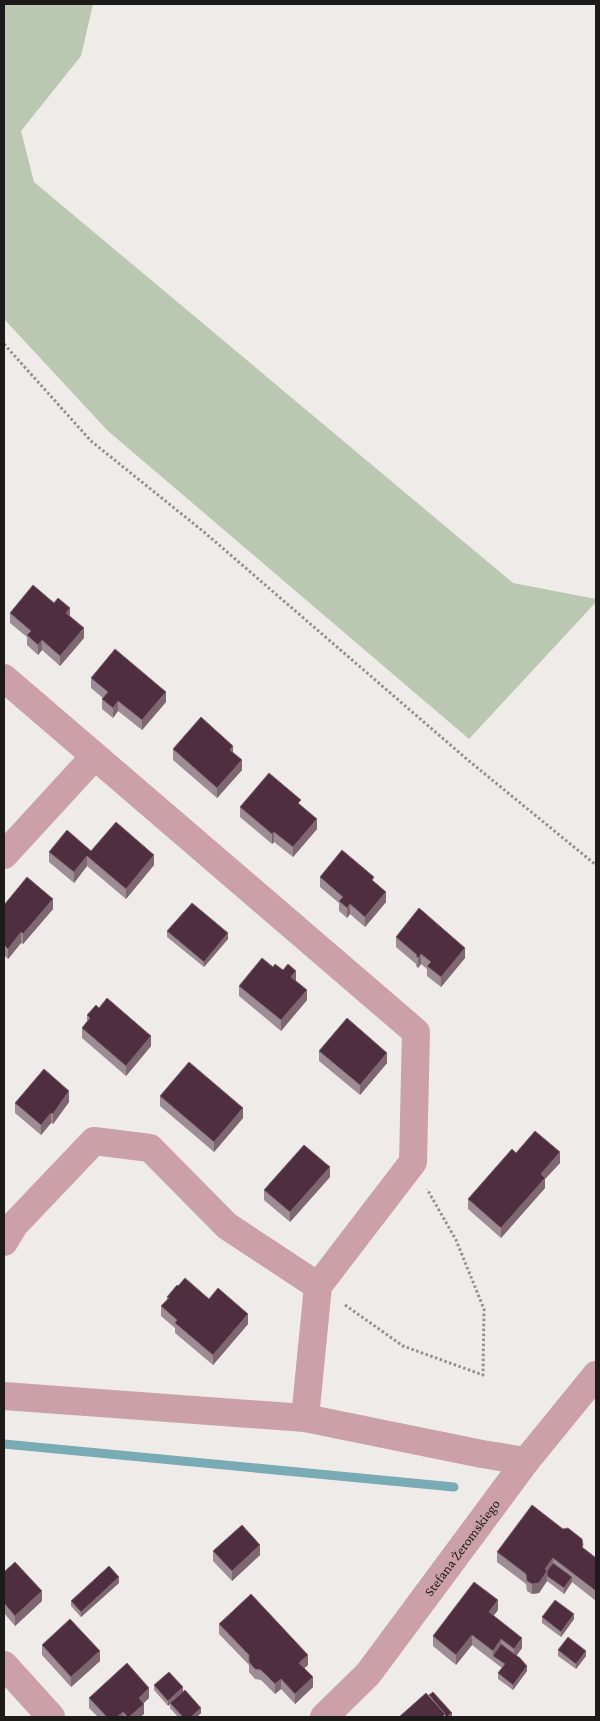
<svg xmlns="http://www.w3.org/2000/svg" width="600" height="1721" font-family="'Crimson Pro',serif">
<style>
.green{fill:#bac8b2}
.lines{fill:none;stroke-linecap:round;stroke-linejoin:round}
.stream{stroke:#79abb4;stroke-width:9}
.path{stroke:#93918f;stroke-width:3;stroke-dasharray:2.5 2.5;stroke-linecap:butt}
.minor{stroke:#cba0a9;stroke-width:28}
.wall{fill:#9e8c94}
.shaded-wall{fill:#7f6772}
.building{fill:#4f2e3f;stroke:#7f6772}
.labels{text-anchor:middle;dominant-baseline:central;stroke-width:5;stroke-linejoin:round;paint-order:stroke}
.street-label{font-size:14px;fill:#1c1b1a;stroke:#eeebe9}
</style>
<rect width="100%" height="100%" fill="#eeebe9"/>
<polygon class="green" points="4,4 93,4 81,56 21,131 34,182 513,583 596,599 596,602 469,739 108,431 4,319"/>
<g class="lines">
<polyline class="stream" points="4,1444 454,1487"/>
<g class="path">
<polyline points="4,344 91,441 204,532 469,761 596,865"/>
<polyline points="345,1305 403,1346 483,1375 484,1309 456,1240 427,1189"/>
</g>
<g class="minor">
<polyline points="4,678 416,1032 413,1162 318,1286 305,1418"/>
<polyline points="4,855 94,757"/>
<polyline points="4,1242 15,1224 94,1141 150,1148 227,1226 318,1286"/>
<polyline points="4,1396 305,1418 482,1454 526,1461"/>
<polyline points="4,1665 51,1717"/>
<path id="s1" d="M324 1717 368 1674 526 1461 596 1375"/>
</g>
</g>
<g class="wall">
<polygon points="10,613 70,617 84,638 60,666 42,650 38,655 27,645 27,637 10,623"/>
<polygon points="91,678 166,702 142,730 118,711 113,718 102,709 102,699 103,698 91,688"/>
<polygon points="173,749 233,752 242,770 217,798 173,760"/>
<polygon points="301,805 317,829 293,857 274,842 272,844 240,817 240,807"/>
<polygon points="91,851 154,865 126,899 87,866 74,883 49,862 49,852"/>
<polygon points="320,877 374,881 386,902 365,927 350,914 347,918 339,911 339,903 320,887"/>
<polygon points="4,905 53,909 23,944 21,943 8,959 4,955"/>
<polygon points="167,931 228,939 204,967 167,937"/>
<polygon points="396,937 465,958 441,987 427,976 427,969 421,964 418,968 416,966 416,964 396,947"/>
<polygon points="273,967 296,981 307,1000 281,1031 239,996 239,986"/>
<polygon points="87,1015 151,1046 126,1076 82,1038 82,1028 87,1021"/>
<polygon points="319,1051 387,1063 360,1095 319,1061"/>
<polygon points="160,1096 243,1118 214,1152 160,1106"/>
<polygon points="69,1102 53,1124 51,1123 41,1135 15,1113 15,1103"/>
<polygon points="516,1153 560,1163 545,1179 545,1188 501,1238 468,1209 468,1199"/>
<polygon points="330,1177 290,1222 264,1200 264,1190"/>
<polygon points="167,1297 209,1299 248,1324 213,1365 175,1333 175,1328 161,1316 161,1306 167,1299"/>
<polygon points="583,1548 596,1558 596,1601 572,1582 564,1594 547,1581 539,1593 532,1594 527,1591 526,1584 497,1562 497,1552"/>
<polygon points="213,1551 260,1555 232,1581 213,1561"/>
<polygon points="4,1572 42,1601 15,1626 4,1613"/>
<polygon points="119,1583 81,1617 71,1606 71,1601"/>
<polygon points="498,1610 493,1616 522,1648 516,1656 527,1671 513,1690 498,1679 498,1673 502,1668 472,1645 456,1665 433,1646 433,1636"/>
<polygon points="542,1617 574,1619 561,1637 542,1623"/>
<polygon points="219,1624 308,1665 304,1668 313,1687 295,1704 281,1689 275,1694 261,1680 255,1679 249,1672 249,1665 219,1634"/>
<polygon points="42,1645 100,1661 71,1687 42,1655"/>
<polygon points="558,1650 586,1656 576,1669 558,1656"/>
<polygon points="154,1685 183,1691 201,1713 197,1717 178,1717 170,1708 170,1704 168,1706 154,1690"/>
<polygon points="89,1698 149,1698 143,1703 144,1714 140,1717 98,1717 89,1708"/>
</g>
<g class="shaded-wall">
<polygon points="70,608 70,618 66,613"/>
<polygon points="84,628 84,638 60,666 60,656"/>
<polygon points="42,640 42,650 38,655 38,645"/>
<polygon points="166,692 166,702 142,730 142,720"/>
<polygon points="118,701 118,711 113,718 113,708"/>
<polygon points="233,746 233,756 230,750"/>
<polygon points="242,760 242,770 217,798 217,788"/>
<polygon points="317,819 317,829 293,857 293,847"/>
<polygon points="274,832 274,842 272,844 272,834"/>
<polygon points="154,855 154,865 126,899 126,889"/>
<polygon points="87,856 87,866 74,883 74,872"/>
<polygon points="386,892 386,902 365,927 365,917"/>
<polygon points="53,899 53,909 23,944 23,934"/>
<polygon points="350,904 350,914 347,918 347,908"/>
<polygon points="21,932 21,943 8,959 8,949"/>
<polygon points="228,933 228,939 204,967 204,962"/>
<polygon points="465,948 465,958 441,987 441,977"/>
<polygon points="421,954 421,964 418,968 418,958"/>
<polygon points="296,971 296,981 291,987 291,977"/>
<polygon points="307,990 307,1000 281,1031 281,1020"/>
<polygon points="151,1036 151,1046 126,1076 126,1066"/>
<polygon points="387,1053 387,1063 360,1095 360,1085"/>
<polygon points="69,1091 69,1102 53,1124 53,1114"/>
<polygon points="243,1108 243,1118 214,1152 214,1142"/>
<polygon points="51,1113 51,1123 41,1135 41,1125"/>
<polygon points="560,1152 560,1163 545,1179 545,1188 501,1238 501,1228 541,1174"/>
<polygon points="330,1167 330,1177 290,1222 290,1212"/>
<polygon points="248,1314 248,1324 213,1365 213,1355"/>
<polygon points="260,1545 260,1555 232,1581 232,1571"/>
<polygon points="553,1558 553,1568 547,1576 547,1581 539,1593 532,1594 532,1584"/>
<polygon points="119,1577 119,1583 81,1617 81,1612"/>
<polygon points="572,1577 572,1582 564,1594 564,1588"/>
<polygon points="42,1591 42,1601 15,1626 15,1616"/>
<polygon points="498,1600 498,1610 489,1622 489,1612"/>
<polygon points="574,1614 574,1619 561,1637 561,1632"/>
<polygon points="472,1635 472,1645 456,1665 456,1655"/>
<polygon points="522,1638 522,1648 514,1659 514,1649"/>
<polygon points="501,1639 501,1650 493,1656 493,1661 493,1651"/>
<polygon points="100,1651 100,1661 71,1687 71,1677"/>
<polygon points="586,1651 586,1656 576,1669 576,1664"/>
<polygon points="308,1655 308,1665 299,1673 299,1663"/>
<polygon points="527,1666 527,1671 513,1690 513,1685"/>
<polygon points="313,1677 313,1687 295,1704 295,1694"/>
<polygon points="281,1679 281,1689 275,1694 275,1684"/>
<polygon points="183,1687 183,1693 168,1706 168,1701"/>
<polygon points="149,1688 149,1698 139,1708 139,1698"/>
<polygon points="144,1704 144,1714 140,1717 129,1717"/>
<polygon points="201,1708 201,1713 197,1717 191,1717"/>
<polygon points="123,1712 123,1717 117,1717"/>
<polygon points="452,1713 452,1717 447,1717"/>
</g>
<g class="building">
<polygon points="33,585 54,603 58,598 70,608 66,613 84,628 60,656 42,640 38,645 27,635 31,631 10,613"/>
<polygon points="115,649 166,692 142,720 118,701 113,708 102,699 108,692 91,678"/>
<polygon points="201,717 233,746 230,750 242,760 217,788 173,749"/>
<polygon points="269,773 301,800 298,803 317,819 293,847 274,832 272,834 240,807"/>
<polygon points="116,822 154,855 126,889 87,856 74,872 49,852 67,830 91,851"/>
<polygon points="342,850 374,877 372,880 386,892 365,917 350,904 347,908 339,901 343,897 320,877"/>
<polygon points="27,877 53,899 23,934 21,932 8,949 4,945 4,905"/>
<polygon points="192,903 228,933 204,962 167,931"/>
<polygon points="419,908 465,948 441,977 427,966 431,962 421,954 418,958 416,956 417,955 396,937"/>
<polygon points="262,958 273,967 275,964 283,970 288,964 296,971 291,977 307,990 281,1020 239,986"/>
<polygon points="107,998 151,1036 126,1066 82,1028 90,1018 87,1015 96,1005 99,1008"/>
<polygon points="347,1018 387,1053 360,1085 319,1051"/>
<polygon points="189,1062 243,1108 214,1142 160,1096"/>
<polygon points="44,1069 69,1091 53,1114 51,1113 41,1125 15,1103"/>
<polygon points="535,1131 560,1152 541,1174 545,1178 501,1228 468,1199 512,1149 516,1153"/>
<polygon points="304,1145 330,1167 290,1212 264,1190"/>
<polygon points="185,1278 209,1299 218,1288 248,1314 213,1355 175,1323 177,1320 161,1306 169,1298 167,1297 177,1285 178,1286"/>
<polygon points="532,1505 563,1529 568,1528 582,1539 583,1545 582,1547 596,1558 596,1591 553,1558 545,1569 547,1571 539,1583 532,1584 527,1581 526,1574 497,1552"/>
<polygon points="242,1525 260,1545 232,1571 213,1551"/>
<polygon points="15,1562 42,1591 15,1616 4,1603 4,1572"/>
<polygon points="553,1563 572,1577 564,1588 547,1576 547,1571"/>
<polygon points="109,1566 119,1577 81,1612 71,1601"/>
<polygon points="474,1582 498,1600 489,1612 522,1638 514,1649 501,1639 493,1651 472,1635 456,1655 433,1636"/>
<polygon points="251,1594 308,1655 299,1663 313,1677 295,1694 281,1679 275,1684 261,1670 255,1669 249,1662 249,1655 219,1624"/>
<polygon points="555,1600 574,1614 561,1632 542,1617"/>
<polygon points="70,1619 100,1651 71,1677 42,1645"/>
<polygon points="568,1637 586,1651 576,1664 558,1650"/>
<polygon points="501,1644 520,1658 527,1666 513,1685 498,1673 505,1664 493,1656"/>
<polygon points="127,1663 149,1688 139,1698 144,1704 129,1717 128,1717 123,1712 117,1717 107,1717 89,1698"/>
<polygon points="169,1672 183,1687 168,1701 154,1685"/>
<polygon points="185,1690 201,1708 191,1717 183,1717 170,1703"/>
<polygon points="433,1692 452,1713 447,1717 445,1717 445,1714 429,1695"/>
<polygon points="426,1693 445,1714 442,1717 399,1717"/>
</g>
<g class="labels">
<g class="street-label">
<text stroke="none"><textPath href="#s1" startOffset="219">Stefana Żeromskiego</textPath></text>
</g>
</g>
<rect width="600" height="1721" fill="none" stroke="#1c1b1a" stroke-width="10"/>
</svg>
